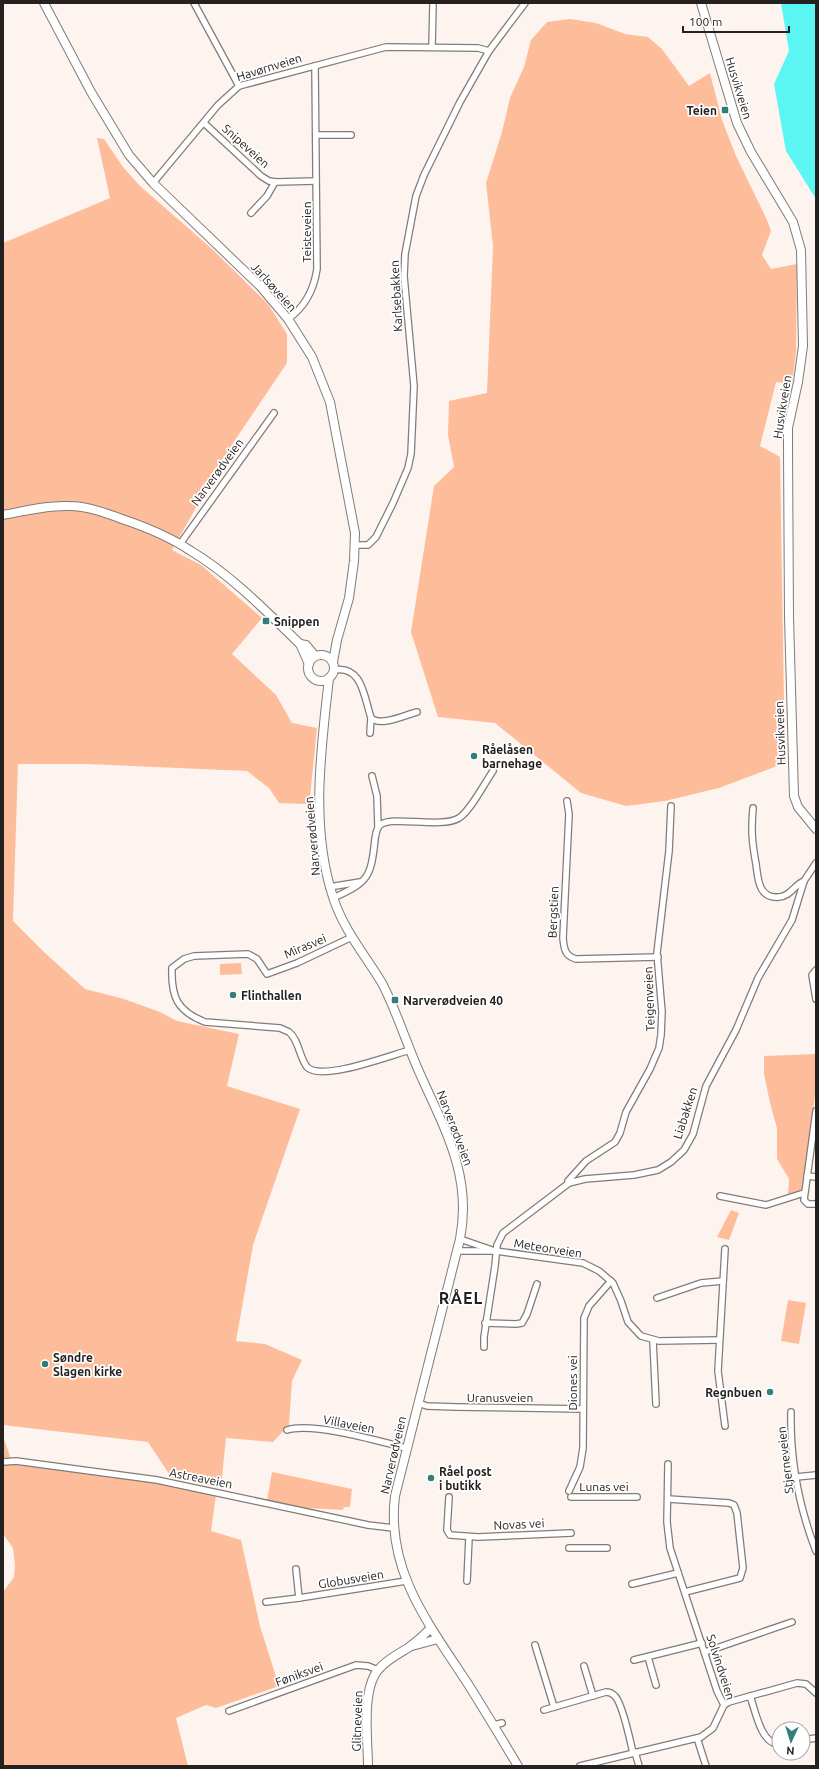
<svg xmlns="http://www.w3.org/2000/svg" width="819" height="1769" font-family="Ubuntu,sans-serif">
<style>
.green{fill:#fdbd9a}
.water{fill:#5bf6f4}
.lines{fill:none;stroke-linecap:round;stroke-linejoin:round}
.street-casing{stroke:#837b77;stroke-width:8}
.secondary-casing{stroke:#837b77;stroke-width:10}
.street{stroke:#fff;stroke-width:5.5}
.secondary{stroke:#fff;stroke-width:8}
.poi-dot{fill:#347d7b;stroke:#fff;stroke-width:1.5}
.labels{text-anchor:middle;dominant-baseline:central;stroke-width:3.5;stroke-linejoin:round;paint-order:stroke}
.street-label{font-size:12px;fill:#252120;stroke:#fff}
.poi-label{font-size:12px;font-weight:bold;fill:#252120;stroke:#fff;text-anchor:start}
.district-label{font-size:16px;font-weight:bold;letter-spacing:1px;fill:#252120;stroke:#fff}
</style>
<rect width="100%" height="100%" fill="#fef4ef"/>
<g class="green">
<polygon points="570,19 596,23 625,34 648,37 662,49 689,86 710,73 722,120 736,156 767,220 771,231 762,255 771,269 797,264 796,352 792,384 776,382 760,446 780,457 785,763 719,788 665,801 626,806 581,793 495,723 438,717 411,632 434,486 454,467 448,435 449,401 487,393 493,246 486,183 502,132 510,98 524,67 531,40 547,22"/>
<polygon points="97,138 104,139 123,167 140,186 211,248 268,304 287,334 287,363 231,446 172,550 201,565 262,618 232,654 276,695 292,723 317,728 310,797 306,804 279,803 269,788 247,771 87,764 18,764 13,921 45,953 85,989 124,999 160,1012 177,1021 239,1034 227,1086 300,1109 253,1245 236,1341 265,1344 302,1360 292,1381 289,1425 273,1442 226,1438 221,1487 171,1477 148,1442 3,1425 3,243 110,198"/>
<polygon points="241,963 242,974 220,975 220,964"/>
<polygon points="816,1054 816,1088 803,1190 788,1195 789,1179 777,1159 777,1128 770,1103 764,1074 764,1056"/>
<polygon points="731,1210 739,1213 729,1240 717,1237"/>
<polygon points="788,1300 806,1303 799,1344 781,1341"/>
<polygon points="3,1436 12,1462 154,1482 216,1495 211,1531 241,1540 260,1626 279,1686 216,1708 206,1705 176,1718 188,1766 3,1766 3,1592 14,1577 15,1565 13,1548 3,1534"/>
<polygon points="272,1472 352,1489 350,1507 344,1507 343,1510 306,1508 267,1501"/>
</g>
<polygon class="water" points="781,3 816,3 816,199 786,151 774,84 789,51"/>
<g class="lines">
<defs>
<g id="street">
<polyline points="194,3 239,86"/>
<polyline points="432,47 433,3"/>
<polyline points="204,123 261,176 269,181 276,182 316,181"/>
<polyline points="316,135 351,135"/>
<polyline points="153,183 218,105 239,86 386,47 478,48 489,51"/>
<polyline points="251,213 267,196 275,182"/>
<path d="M288 319C305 307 314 289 317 269L315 66"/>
<polyline points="180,544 274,413"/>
<polyline points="355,545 368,545 376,537 393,503 408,468 411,454 414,386 404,276 405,254 416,196 424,175 460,102 489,51 525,3"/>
<path d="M334 670C362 665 364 696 371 718 381 727 405 715 417 712"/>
<polyline points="370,733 371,718"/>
<polyline points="372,776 377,796 378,827"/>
<path d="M567 801 569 814 563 938C564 949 565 956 576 959L658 957"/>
<path d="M753 808C751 831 752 842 756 864 758 878 758 899 779 897 791 896 794 885 804 881"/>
<polyline points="329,887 360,882"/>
<path d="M333 898C369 882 371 877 375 839 376 834 376 829 380 825 392 815 441 829 459 818 471 810 484 784 493 771"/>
<path d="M352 937 297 963 267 974 257 959 248 954 194 956 184 959 172 968C171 997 177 1011 205 1022L280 1028 289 1032C299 1040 299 1057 307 1067 321 1082 391 1055 410 1050"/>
<polyline points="816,970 812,975 816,999"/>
<polyline points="816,1111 804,1200 808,1204 816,1204"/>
<polyline points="807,1176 816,1177"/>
<polyline points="569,1183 568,1181 586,1161 615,1142 620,1133 626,1112 650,1069 659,1048 661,1035 662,1012 657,953 669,851 671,806"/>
<polyline points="720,1196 766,1205 804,1193"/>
<polyline points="460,1239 492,1250"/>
<polyline points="457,1251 496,1251 583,1263 599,1271 613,1283 621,1301 628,1322 641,1336 659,1341 719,1340"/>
<polyline points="657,1298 701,1283 723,1281"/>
<polyline points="485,1323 516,1324 522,1323 527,1314 537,1284"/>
<polyline points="653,1341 656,1404"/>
<polyline points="484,1347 484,1337 495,1266 497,1245 503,1233 569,1183 585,1179 634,1175 658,1170 671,1162 684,1150 693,1134 706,1086 736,1030 758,978 792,920 804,881 816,863"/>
<polyline points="418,1403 427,1406 456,1407 583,1409"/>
<path d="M791 1412C790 1459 799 1507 816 1551"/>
<polyline points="725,1426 718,1371 725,1249"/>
<path d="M287 1430C312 1422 379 1441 406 1448"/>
<polyline points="3,1462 16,1461 157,1480 368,1525 393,1528"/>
<polyline points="796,1477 816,1475"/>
<polyline points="569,1491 580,1467 583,1448 584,1318 589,1306 611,1281"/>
<polyline points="449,1497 447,1530 450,1535 478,1537 571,1533"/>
<polyline points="571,1497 637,1497"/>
<polyline points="668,1499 729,1503 734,1505 737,1513 743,1568 740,1578 685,1592"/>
<polyline points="569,1548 607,1548"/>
<polyline points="296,1569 299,1598 406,1581"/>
<polyline points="467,1581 469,1537"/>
<polyline points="632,1584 678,1573"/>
<polyline points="266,1602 299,1598"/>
<polyline points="535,1645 554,1707"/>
<polyline points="705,1652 792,1622"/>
<polyline points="648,1657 656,1685"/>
<polyline points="634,1660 702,1643"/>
<polyline points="584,1666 593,1696"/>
<path d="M750 1696C756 1712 760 1742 779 1745"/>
<polyline points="724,1705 729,1702 797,1683 806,1684 816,1693"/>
<path d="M544 1710 606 1692C610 1692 612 1693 615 1696 623 1705 630 1740 633 1753"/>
<polyline points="229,1711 356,1665 368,1666 378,1670"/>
<polyline points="494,1725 502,1723"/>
<polyline points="697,1738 706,1766"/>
<polyline points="803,1740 816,1738"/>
<polyline points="635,1752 639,1766"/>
<polyline points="580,1766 701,1737 713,1728 724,1705 717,1691 670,1548 667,1522 668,1464"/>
</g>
<g id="secondary">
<polyline points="44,3 91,92 129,155 153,183 260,286 288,319 312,357 330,402 355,533 354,561 349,598 337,640 333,662"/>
<polyline points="701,3 737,123 751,152 793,222 801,250 803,346 798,382 788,428 788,446 789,617 794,796 798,807 816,829"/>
<path d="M3 515C25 511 47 505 69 506 87 506 106 513 122 519 146 527 170 537 191 551 231 575 266 611 300 644L306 645 315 656"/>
<polyline points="300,644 309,664"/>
<circle cx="321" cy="668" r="13"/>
<path d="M329 678C321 750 310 827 333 897 343 929 365 955 382 983 396 1010 405 1039 417 1067 442 1125 473 1173 460 1239L395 1496C386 1570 428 1623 466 1681 484 1709 501 1738 518 1766"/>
<polyline points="412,1646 438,1639"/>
<path d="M368 1766C368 1740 361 1691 378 1670 386 1660 398 1654 408 1648 416 1642 424 1635 431 1628"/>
</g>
</defs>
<use href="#street" class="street-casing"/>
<use href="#secondary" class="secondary-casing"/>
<use href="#street" class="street"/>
<use href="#secondary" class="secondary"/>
</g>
<g class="poi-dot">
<rect x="721" y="106" width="8" height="8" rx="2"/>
<rect x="262" y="617" width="8" height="8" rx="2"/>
<circle cx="474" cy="756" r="4"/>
<circle cx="233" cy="995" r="4"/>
<rect x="391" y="996" width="8" height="8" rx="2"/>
<circle cx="45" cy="1364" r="4"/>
<circle cx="770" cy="1392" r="4"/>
<circle cx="431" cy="1478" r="4"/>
</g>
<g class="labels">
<g class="street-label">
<text transform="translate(269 67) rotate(-17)">Havørnveien</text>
<text transform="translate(739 88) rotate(73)">Husvikveien</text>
<text transform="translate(246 146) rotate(42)">Snipeveien</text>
<text transform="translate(306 232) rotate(-90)">Teisteveien</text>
<text transform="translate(274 287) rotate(48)">Jarlsøveien</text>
<text transform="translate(396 296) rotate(-93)">Karlsebakken</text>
<text transform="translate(782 407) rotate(-81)">Husvikveien</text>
<text transform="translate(217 472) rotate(-54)">Narverødveien</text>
<text transform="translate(780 733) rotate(-92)">Husvikveien</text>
<text transform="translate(312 836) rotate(-95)">Narverødveien</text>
<text transform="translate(553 912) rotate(-88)">Bergstien</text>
<text transform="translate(305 946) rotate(-23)">Mirasvei</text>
<text transform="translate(649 999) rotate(-92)">Teigenveien</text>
<text transform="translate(685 1113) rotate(-72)">Liabakken</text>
<text transform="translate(455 1128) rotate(69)">Narverødveien</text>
<text transform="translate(548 1248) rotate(9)">Meteorveien</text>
<text transform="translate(572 1383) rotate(-90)">Diones vei</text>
<text x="500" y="1397">Uranusveien</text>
<text transform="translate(349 1424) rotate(11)">Villaveien</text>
<text transform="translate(393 1455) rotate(-77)">Narverødveien</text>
<text transform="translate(785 1460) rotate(-97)">Stjerneveien</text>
<text transform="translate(201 1478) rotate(11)">Astreaveien</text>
<text x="604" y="1486">Lunas vei</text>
<text transform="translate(519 1524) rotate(-3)">Novas vei</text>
<text transform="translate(351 1579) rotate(-9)">Globusveien</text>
<text transform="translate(721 1667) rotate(72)">Solvindveien</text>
<text transform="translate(299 1674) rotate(-20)">Føniksvei</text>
<text transform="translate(357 1721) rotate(-88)">Glitneveien</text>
</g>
<g class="poi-label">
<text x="717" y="110" text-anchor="end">Teien</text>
<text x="274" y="621">Snippen</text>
<text x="482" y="749">Råelåsen<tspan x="482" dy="14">barnehage</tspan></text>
<text x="241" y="995">Flinthallen</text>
<text x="403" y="1000">Narverødveien 40</text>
<text x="53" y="1357">Søndre<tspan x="53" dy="14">Slagen kirke</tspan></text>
<text x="762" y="1392" text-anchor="end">Regnbuen</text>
<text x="439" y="1471">Råel post<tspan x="439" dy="14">i butikk</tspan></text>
</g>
<g class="district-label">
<text x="461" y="1298">RÅEL</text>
</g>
</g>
<rect width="819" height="1769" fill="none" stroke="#252120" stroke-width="8"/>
<g transform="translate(791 1741) rotate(184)"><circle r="19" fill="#ffffff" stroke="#a8a6a6"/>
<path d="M0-3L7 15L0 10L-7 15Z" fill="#347d7b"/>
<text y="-6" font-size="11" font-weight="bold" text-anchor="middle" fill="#252120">N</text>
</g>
<path d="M683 26v6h106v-6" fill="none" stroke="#252120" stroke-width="2"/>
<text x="689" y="26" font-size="12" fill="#252120" stroke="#ffffff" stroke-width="3" paint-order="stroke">100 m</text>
</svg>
